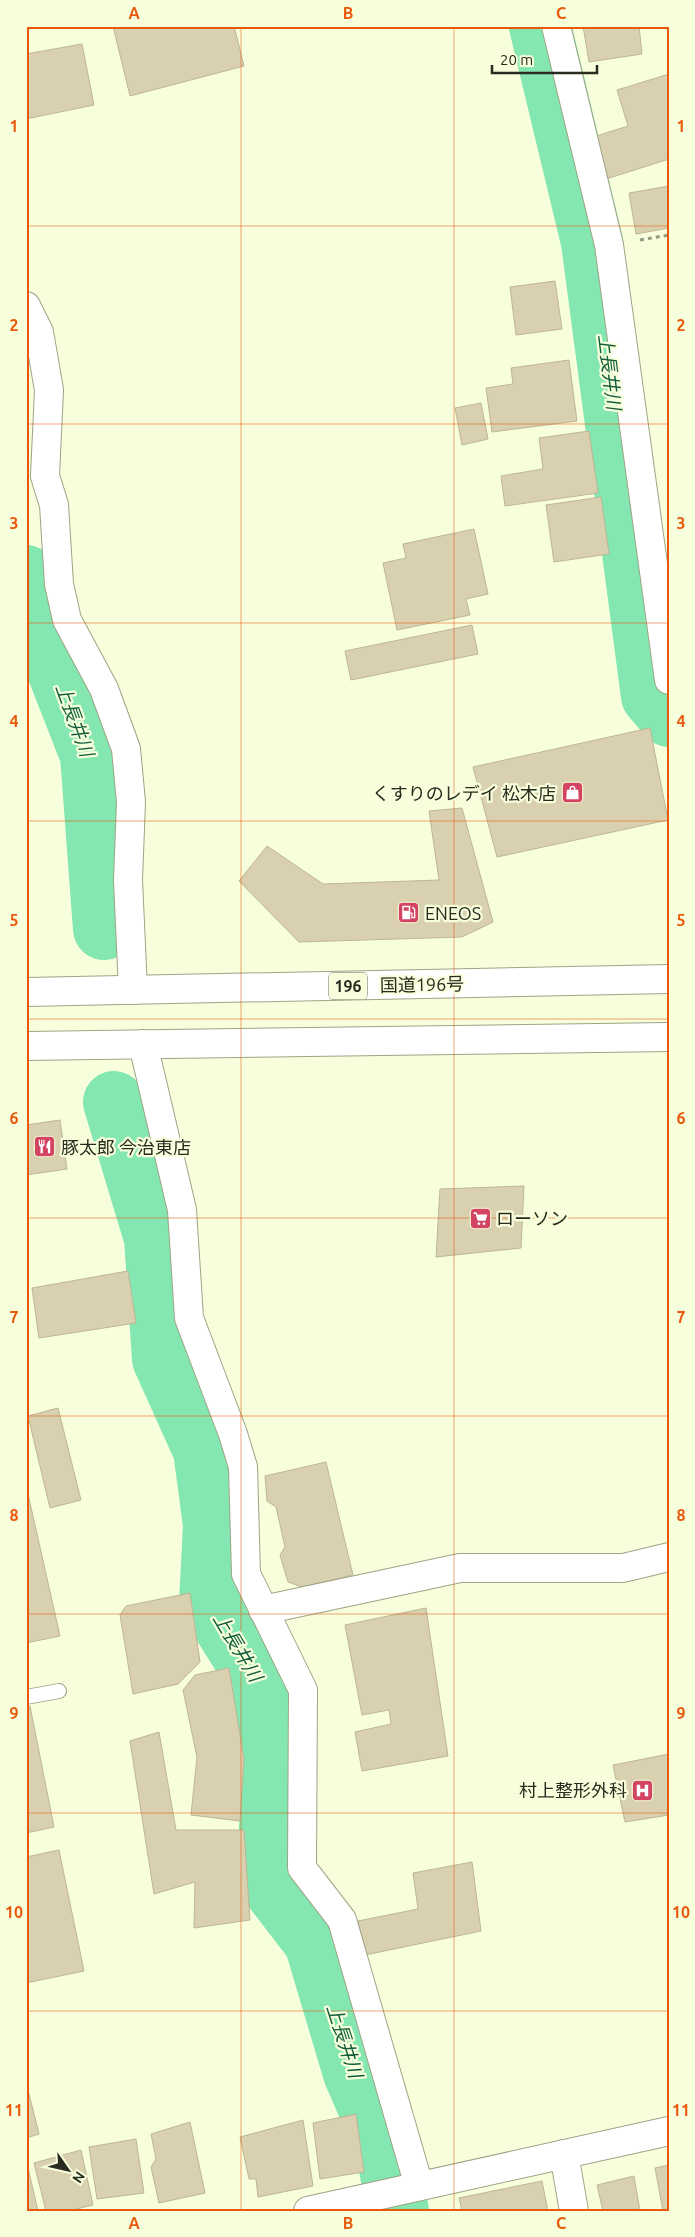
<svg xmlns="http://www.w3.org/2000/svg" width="695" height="2237" font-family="Ubuntu,'Noto Sans JP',sans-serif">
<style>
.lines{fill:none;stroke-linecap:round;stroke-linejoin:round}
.river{stroke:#84e7b1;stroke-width:62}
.building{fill:#d8d0af;stroke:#beb695}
.service-casing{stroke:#9ea485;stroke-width:16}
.minor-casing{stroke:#9ea485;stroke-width:30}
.trunk-casing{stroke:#9ea485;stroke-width:30}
.path{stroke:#969a83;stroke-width:3;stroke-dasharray:4 4;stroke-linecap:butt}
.service{stroke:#fff;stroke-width:14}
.minor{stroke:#fff;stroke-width:28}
.trunk{stroke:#fff;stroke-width:28}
.grid{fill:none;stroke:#e8590c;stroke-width:1;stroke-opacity:0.55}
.labels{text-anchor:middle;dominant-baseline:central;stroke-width:4.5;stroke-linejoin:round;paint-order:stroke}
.shield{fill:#f7fedc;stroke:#676a58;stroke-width:1}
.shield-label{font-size:16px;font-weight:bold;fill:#292b1f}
.poi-label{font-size:18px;fill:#292b1f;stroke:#f7fedc;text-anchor:start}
.street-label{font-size:18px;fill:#292b1f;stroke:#f7fedc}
.water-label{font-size:19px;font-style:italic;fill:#135e3c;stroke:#f7fedc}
.neatline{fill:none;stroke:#e8590c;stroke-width:2}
.grid-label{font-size:16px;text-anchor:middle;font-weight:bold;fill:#e8590c}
</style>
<rect width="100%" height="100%" fill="#f7fedc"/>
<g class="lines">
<g class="river">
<polyline points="540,26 592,242 652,696 669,716"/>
<polyline points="26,576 28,594 91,755 104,929"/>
<polyline points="114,1102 155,1238 163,1359 204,1450 214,1525 210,1603 262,1686 275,1758 269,1842 275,1890 315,1942 354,2073 386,2147 398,2211"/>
</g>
</g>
<g class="building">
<polygon points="113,26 234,26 244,66 130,96"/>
<polygon points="583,26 639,26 642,54 589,62"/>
<polygon points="82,44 94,105 26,119 26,54"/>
<polygon points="669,74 669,159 600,181 587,139 628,126 617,90"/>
<polygon points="669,186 669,228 636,234 629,193"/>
<polygon points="555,281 562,329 516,335 510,287"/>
<polygon points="569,360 577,421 492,432 486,388 513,384 511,368"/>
<polygon points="481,403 488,439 462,445 455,408"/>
<polygon points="589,431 598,493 505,506 501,476 543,469 539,438"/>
<polygon points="601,497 609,554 554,562 546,505"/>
<polygon points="474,529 488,594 466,599 470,615 397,630 383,563 406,558 403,544"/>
<polygon points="472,625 478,654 351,680 345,651"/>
<polygon points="650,728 668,820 497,857 473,767"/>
<polygon points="462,808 493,922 462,937 299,942 239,881 267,846 323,884 439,880 429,811"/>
<polygon points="60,1120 67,1169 26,1175 26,1125"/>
<polygon points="524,1186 521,1248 436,1257 440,1189"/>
<polygon points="128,1271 136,1323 39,1338 32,1288"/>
<polygon points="58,1408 81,1500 50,1508 28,1416"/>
<polygon points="326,1462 353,1575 302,1587 288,1582 280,1555 285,1547 276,1507 267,1501 265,1476"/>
<polygon points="26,1485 60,1636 26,1643"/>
<polygon points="190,1593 200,1662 178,1684 133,1694 120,1615 126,1606"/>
<polygon points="426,1608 448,1756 362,1771 355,1732 391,1724 389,1710 362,1715 345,1625"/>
<polygon points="229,1668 244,1759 240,1821 191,1815 197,1757 183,1690 195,1675"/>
<polygon points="30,1706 54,1827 26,1833 26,1707"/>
<polygon points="159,1732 176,1830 244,1830 250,1920 194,1928 195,1882 154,1894 130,1741"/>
<polygon points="669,1754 669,1815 625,1822 613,1765"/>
<polygon points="59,1850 84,1971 26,1983 26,1857"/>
<polygon points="472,1862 481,1931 365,1955 358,1921 418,1909 413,1873"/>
<polygon points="26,2082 39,2134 26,2138"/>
<polygon points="356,2114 364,2172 320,2179 313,2123"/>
<polygon points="303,2120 313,2186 258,2197 256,2179 249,2179 240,2137"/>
<polygon points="190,2122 205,2193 159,2203 151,2167 156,2159 151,2134"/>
<polygon points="136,2139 144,2193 97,2199 89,2147"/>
<polygon points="81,2150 93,2205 68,2211 46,2211 34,2163"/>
<polygon points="26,2159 38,2211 26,2211"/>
<polygon points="669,2165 669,2211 663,2211 655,2168"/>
<polygon points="634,2176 640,2211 603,2211 597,2185"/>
<polygon points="542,2181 548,2211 462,2211 459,2198"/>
</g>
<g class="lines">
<defs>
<polyline id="service" points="26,1697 59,1691"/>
<g id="minor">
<polyline points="556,26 609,245 669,680"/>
<polyline points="26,306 39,332 49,390 45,476 54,505 59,584 67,620 104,689 126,749 131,802 128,880 133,990"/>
<polyline points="143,1044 182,1210 189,1318 233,1434 243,1467 246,1574 303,1690 302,1868 342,1920 419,2186"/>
<polyline points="263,1610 460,1568 623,1568 669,1557"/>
<polyline points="564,2154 574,2211"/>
<polyline points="308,2211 669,2131"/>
</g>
<g id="trunk">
<polyline points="26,992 669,979"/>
<polyline points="26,1046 669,1037"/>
</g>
</defs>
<use href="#service" class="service-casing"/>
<use href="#minor" class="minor-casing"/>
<use href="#trunk" class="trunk-casing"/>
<polyline class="path" points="640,240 669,235"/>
<use href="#service" class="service"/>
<use href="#minor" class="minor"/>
<use href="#trunk" class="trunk"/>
</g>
<path class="grid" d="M241 26V2211M454 26V2211M26 226H669M26 424H669M26 623H669M26 821H669M26 1019H669M26 1218H669M26 1416H669M26 1614H669M26 1813H669M26 2011H669"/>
<defs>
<symbol id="shop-square" viewBox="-11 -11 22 22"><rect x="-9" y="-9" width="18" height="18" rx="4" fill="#d34362" stroke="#f7fedc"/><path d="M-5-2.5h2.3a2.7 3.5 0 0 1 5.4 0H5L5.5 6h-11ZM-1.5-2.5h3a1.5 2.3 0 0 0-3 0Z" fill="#fff"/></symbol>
<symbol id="fuel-square" viewBox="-11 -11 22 22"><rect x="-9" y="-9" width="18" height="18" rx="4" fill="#d34362" stroke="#f7fedc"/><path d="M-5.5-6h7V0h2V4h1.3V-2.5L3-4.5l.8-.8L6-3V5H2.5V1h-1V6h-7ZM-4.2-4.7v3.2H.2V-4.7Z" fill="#fff"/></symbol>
<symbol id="restaurant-square" viewBox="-11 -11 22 22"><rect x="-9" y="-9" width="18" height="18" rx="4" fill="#d34362" stroke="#f7fedc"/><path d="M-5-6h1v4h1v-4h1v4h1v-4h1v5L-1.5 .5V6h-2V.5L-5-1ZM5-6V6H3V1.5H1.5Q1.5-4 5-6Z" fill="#fff"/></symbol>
<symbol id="supermarket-square" viewBox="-11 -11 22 22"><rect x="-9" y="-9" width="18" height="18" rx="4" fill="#d34362" stroke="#f7fedc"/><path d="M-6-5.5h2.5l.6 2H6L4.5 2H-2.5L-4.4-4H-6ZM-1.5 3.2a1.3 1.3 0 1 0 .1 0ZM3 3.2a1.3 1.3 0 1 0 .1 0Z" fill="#fff"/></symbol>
<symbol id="hospital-square" viewBox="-11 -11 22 22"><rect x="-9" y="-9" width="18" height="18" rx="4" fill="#d34362" stroke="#f7fedc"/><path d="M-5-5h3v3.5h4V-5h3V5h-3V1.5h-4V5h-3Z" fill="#fff"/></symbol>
</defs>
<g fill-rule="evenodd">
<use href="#shop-square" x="560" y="780" width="25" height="25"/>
<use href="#fuel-square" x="396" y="900" width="25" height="25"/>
<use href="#restaurant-square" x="32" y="1134" width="25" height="25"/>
<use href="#supermarket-square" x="468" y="1206" width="25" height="25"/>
<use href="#hospital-square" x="630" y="1778" width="25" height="25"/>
</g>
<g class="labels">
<rect class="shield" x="329" y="972.5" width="38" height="27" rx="4"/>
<g class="shield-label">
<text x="348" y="986">196</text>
</g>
<g class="poi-label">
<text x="556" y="793" text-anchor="end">くすりのレデイ 松木店</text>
<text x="425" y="913">ENEOS</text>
<text x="61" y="1147">豚太郎 今治東店</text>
<text x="496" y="1218">ローソン</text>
<text x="627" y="1790" text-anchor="end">村上整形外科</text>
</g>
<g class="street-label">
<text transform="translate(422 984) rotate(-1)">国道196号</text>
</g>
<g class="water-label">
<text transform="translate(610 372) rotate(83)">上長井川</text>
<text transform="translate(75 720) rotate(70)">上長井川</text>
<text transform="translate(238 1647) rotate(59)">上長井川</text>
<text transform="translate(345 2041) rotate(72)">上長井川</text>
</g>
</g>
<rect width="695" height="2237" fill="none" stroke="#f7fedc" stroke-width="55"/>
<g transform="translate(68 2170) rotate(124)" stroke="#f7fedc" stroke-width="4" paint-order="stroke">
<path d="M0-4L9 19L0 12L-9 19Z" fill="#292b1f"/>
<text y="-8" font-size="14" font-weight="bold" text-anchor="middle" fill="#292b1f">N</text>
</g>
<path d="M492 65v8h105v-8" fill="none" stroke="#292b1f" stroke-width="2.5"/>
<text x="500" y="65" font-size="15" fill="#292b1f" stroke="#f7fedc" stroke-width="4" paint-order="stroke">20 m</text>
<rect x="28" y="28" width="640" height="2182" class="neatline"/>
<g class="grid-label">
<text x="134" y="19">A</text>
<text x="348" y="19">B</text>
<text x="561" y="19">C</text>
<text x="14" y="132">1</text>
<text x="681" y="132">1</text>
<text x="14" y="331">2</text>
<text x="681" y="331">2</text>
<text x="14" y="529">3</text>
<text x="681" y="529">3</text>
<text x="14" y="727">4</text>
<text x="681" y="727">4</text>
<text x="14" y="926">5</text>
<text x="681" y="926">5</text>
<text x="14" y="1124">6</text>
<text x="681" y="1124">6</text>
<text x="14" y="1323">7</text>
<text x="681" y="1323">7</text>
<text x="14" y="1521">8</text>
<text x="681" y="1521">8</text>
<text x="14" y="1719">9</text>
<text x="681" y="1719">9</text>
<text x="14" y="1918">10</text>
<text x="681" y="1918">10</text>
<text x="14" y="2116">11</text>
<text x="681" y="2116">11</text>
<text x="134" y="2229">A</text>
<text x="348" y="2229">B</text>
<text x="561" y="2229">C</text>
</g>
</svg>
